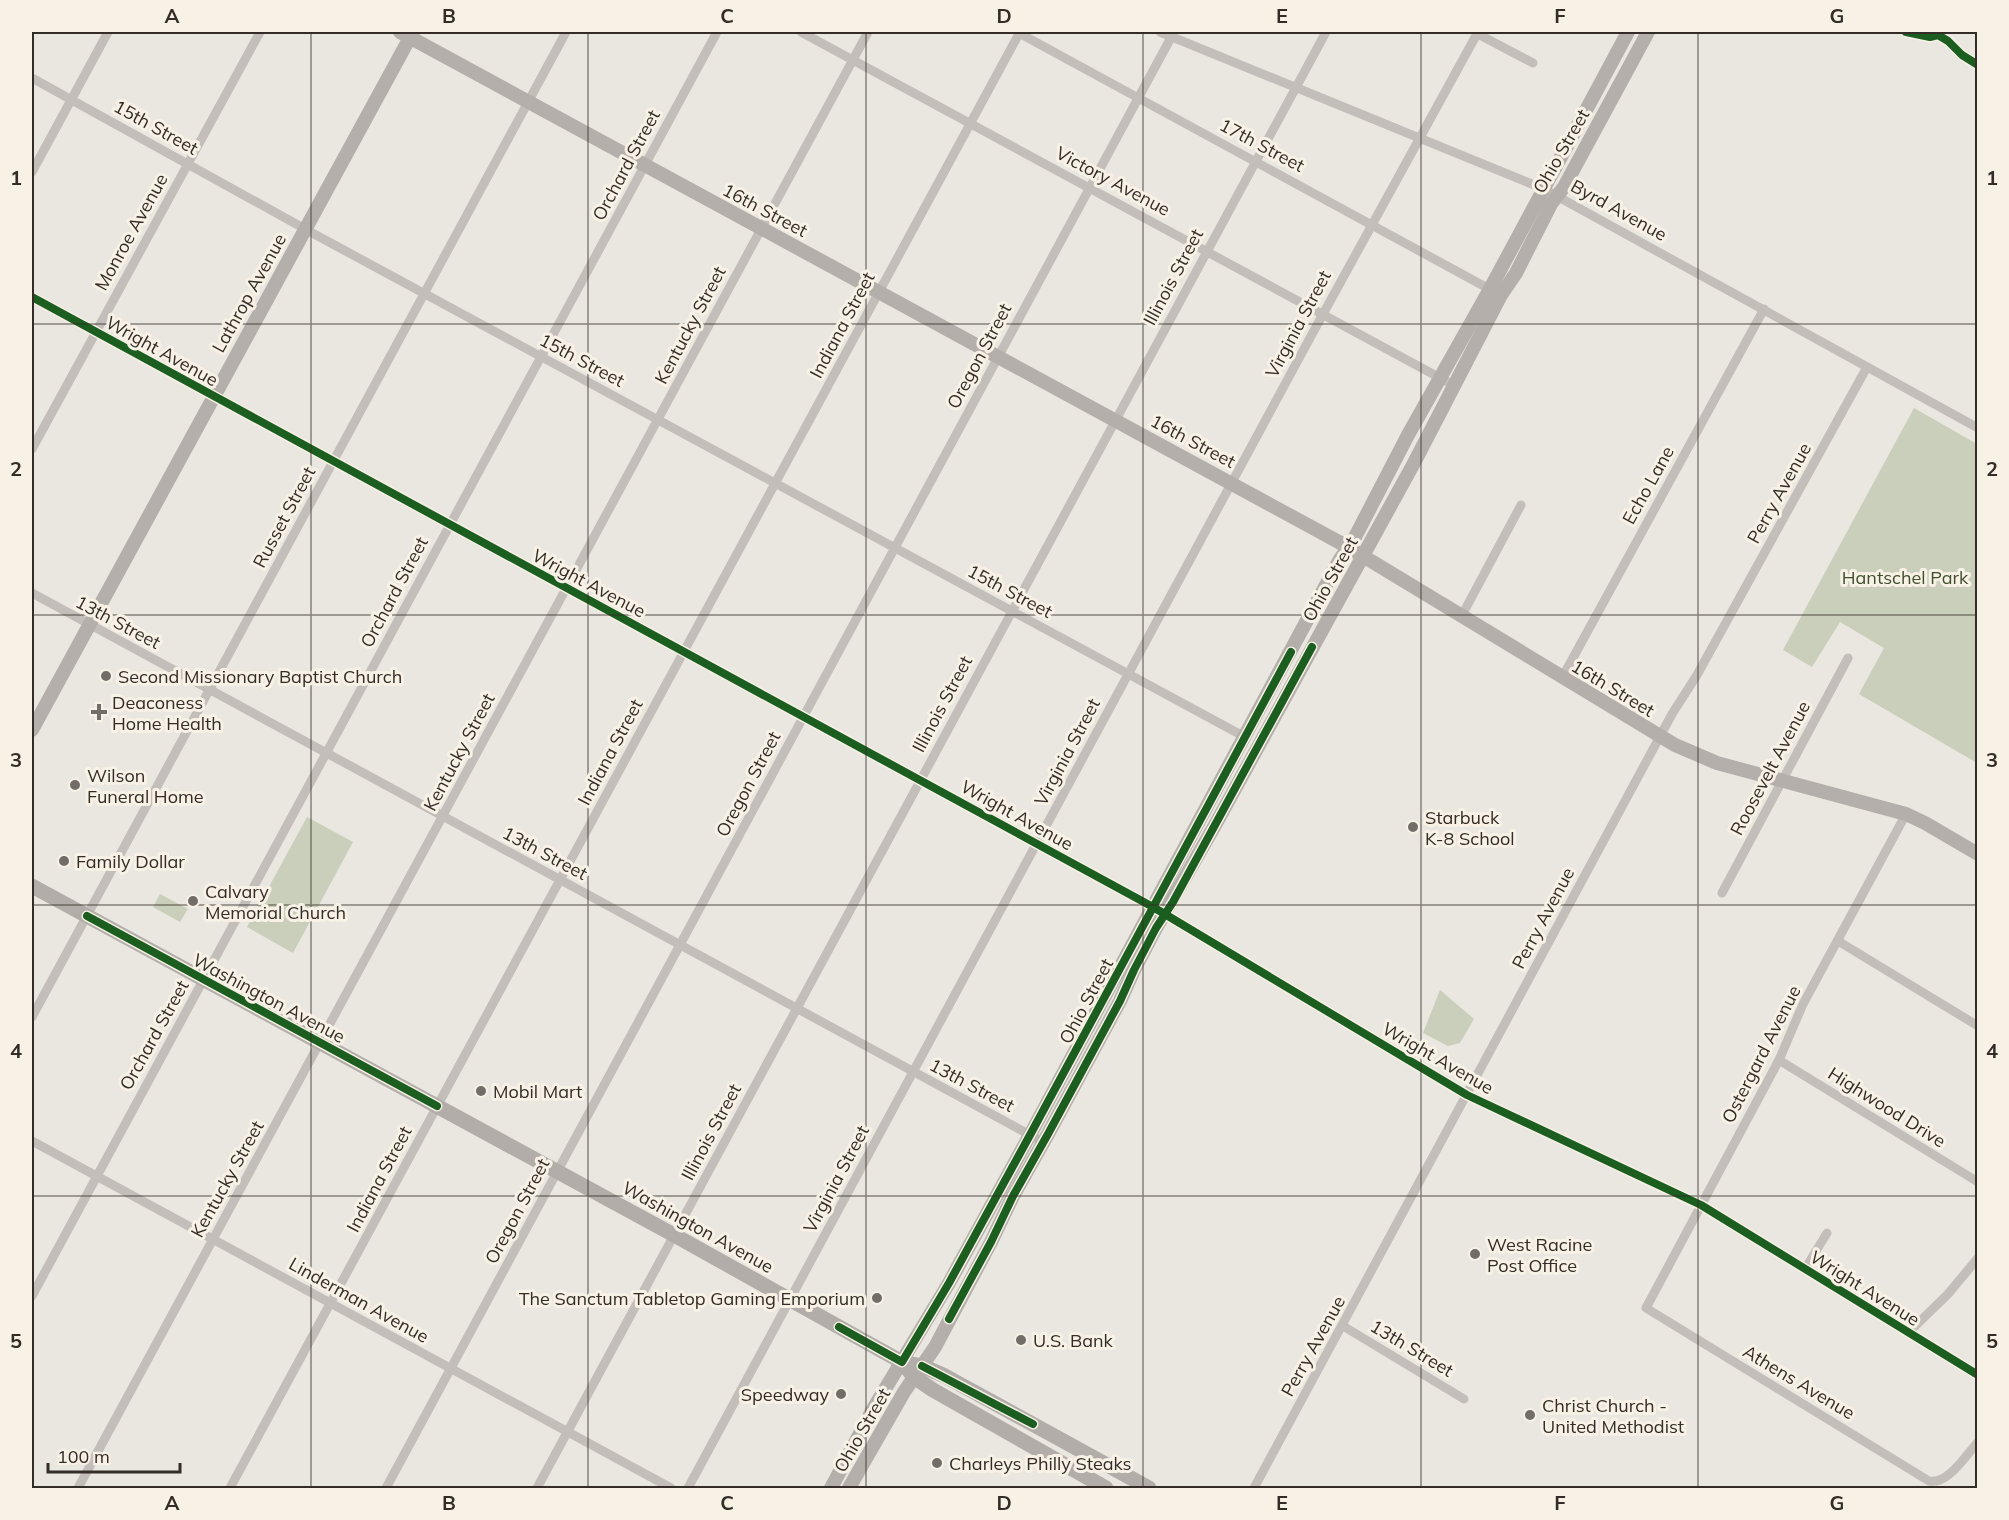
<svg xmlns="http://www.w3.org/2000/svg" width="2009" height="1520" font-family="Mulish,sans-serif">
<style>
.green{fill:#cacfbb}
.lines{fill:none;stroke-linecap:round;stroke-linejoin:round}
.street{stroke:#c3beb9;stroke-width:9}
.secondary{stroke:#b4afaa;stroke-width:14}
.primary{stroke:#b2ada8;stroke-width:15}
.cycleway-casing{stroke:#f7f1e6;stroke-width:11}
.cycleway{stroke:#1b5e20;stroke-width:8}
.grid{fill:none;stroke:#332c27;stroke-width:1.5;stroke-opacity:0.55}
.poi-dot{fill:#736d68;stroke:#f7f1e6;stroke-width:2}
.labels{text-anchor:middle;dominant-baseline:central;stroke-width:6;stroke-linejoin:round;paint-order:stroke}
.street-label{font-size:18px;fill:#332c27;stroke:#f7f1e6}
.park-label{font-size:18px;fill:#404f2d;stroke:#f7f1e6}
.poi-label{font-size:18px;fill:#332c27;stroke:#f7f1e6;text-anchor:start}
.neatline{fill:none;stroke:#332c27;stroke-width:2}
.grid-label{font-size:20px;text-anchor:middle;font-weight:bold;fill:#332c27}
</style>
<rect width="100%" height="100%" fill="#eae6e0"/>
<g class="green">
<polygon points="1914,408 1977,444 1977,763 1859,694 1884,648 1840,622 1812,667 1783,650"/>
<polygon points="307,817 353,842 293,953 247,927"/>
<polygon points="160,894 188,909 180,922 153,907"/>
<polygon points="1440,990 1474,1019 1460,1043 1448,1046 1423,1033"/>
</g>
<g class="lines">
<g class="street">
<polyline points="801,32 1455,386"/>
<polyline points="1017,32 1493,291"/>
<polyline points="1160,32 1544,189 1978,428"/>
<polyline points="1476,33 1533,63"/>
<polyline points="32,78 316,235 1245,737"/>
<polyline points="32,172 108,32"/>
<polyline points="32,297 1153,907 1467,1095 1701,1205 1978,1375"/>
<polyline points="32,449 260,32"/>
<polyline points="32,593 1043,1142"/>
<polyline points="1461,617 1521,505"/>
<polyline points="1562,678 1764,309"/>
<path d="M1906 814 1803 1004 1779 1060 1646 1308 1929 1481C1948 1485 1966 1455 1978 1442"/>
<polyline points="1722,893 1848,658"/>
<polyline points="1838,941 1978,1026"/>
<polyline points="32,1017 566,32"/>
<polyline points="1779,1060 1978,1182"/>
<polyline points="32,1141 671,1488"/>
<polyline points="1805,1269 1827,1233"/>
<polyline points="32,1296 717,32"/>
<polyline points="1343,1326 1464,1399"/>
<polyline points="1909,1332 1948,1294 1978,1258"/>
<polyline points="78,1488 868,32"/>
<polyline points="230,1488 1020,32"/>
<polyline points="386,1488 1174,32"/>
<polyline points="537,1488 1326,32"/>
<polyline points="688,1488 1317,325 1478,32"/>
<polyline points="1254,1488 1672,714 1697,675 1867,367"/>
</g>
<g class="secondary">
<polyline points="400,32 1348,547 1675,745 1717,763 1906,814 1925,823 1978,854"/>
<polyline points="32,730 413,32"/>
<polyline points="831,1488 873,1409 949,1283 1030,1135 1340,559 1354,539 1408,435 1490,289 1628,32"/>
<polyline points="849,1488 904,1392 935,1347 991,1242 1013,1196 1048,1134 1120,1001 1134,970 1156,928 1214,827 1414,463 1501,295 1516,273 1551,204 1564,187 1648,32"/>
</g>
<g class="primary">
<polyline points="32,886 674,1235 902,1362 922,1366 945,1376 1149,1488"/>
<polyline points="902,1362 914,1377 933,1390 1106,1488"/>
</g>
<defs>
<g id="cycleway">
<polyline points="1906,32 1930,37 1938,35 1948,41 1962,55 1978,65"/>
<polyline points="32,297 1153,907 1467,1095 1701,1205 1978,1375"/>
<polyline points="87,916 437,1106"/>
<polyline points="949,1319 991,1242 1013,1196 1048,1134 1120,1001 1134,970 1156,928 1173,902 1312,647"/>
<polyline points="839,1327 902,1362 949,1283 1030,1135 1291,652"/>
<polyline points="922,1366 1033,1424"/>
</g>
</defs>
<use href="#cycleway" class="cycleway-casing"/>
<use href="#cycleway" class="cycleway"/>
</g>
<path class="grid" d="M311 32V1488M588 32V1488M866 32V1488M1143 32V1488M1421 32V1488M1698 32V1488M32 324H1978M32 615H1978M32 905H1978M32 1196H1978"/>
<g class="poi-dot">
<circle cx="106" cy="676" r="6"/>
<path d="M96 703h6v6h6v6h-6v6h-6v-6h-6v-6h6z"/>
<circle cx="75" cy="785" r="6"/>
<circle cx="1413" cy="827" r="6"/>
<circle cx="64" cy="861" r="6"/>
<circle cx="193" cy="901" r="6"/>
<circle cx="481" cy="1091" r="6"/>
<circle cx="1475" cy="1254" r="6"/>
<circle cx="877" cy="1298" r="6"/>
<circle cx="1021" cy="1340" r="6"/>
<circle cx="841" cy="1394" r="6"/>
<circle cx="1530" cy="1415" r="6"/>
<circle cx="937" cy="1463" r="6"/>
</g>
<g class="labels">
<g class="street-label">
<text transform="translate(156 127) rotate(29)">15th Street</text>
<text transform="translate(1262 145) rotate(28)">17th Street</text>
<text transform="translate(1561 151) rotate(-60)">Ohio Street</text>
<text transform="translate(626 165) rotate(-62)">Orchard Street</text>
<text transform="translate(1113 181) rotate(28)">Victory Avenue</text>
<text transform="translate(765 210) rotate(28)">16th Street</text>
<text transform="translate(1619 210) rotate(29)">Byrd Avenue</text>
<text transform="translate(131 232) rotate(-61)">Monroe Avenue</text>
<text transform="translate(1173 277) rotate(-62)">Illinois Street</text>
<text transform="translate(249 293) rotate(-61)">Lathrop Avenue</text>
<text transform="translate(1298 324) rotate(-62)">Virginia Street</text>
<text transform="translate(690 325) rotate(-62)">Kentucky Street</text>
<text transform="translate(842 325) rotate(-62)">Indiana Street</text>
<text transform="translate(162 351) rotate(29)">Wright Avenue</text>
<text transform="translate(979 356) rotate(-62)">Oregon Street</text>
<text transform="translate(582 360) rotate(28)">15th Street</text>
<text transform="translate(1193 441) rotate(28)">16th Street</text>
<text transform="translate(1648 485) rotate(-61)">Echo Lane</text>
<text transform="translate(1779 493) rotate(-61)">Perry Avenue</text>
<text transform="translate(284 517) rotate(-62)">Russet Street</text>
<text transform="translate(1330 579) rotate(-61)">Ohio Street</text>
<text transform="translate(589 583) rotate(28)">Wright Avenue</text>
<text transform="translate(1010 591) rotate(28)">15th Street</text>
<text transform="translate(394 592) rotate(-62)">Orchard Street</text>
<text transform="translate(118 622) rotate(28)">13th Street</text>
<text transform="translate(1613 688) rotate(31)">16th Street</text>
<text transform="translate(942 704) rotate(-62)">Illinois Street</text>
<text transform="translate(459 752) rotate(-62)">Kentucky Street</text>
<text transform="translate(610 752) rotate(-62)">Indiana Street</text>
<text transform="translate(1067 752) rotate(-62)">Virginia Street</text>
<text transform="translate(1770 768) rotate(-62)">Roosevelt Avenue</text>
<text transform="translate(748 784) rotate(-62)">Oregon Street</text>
<text transform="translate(1017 815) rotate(29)">Wright Avenue</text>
<text transform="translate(545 853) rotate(28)">13th Street</text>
<text transform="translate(1543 918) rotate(-62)">Perry Avenue</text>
<text transform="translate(269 998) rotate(28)">Washington Avenue</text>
<text transform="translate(1086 1001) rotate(-62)">Ohio Street</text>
<text transform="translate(154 1035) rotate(-61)">Orchard Street</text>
<text transform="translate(1761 1054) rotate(-63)">Ostergard Avenue</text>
<text transform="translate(1438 1058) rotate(30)">Wright Avenue</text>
<text transform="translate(972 1085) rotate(28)">13th Street</text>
<text transform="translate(1887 1107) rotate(32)">Highwood Drive</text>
<text transform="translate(711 1132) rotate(-62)">Illinois Street</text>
<text transform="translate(227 1179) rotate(-61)">Kentucky Street</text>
<text transform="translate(379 1179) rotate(-62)">Indiana Street</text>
<text transform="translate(836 1179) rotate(-62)">Virginia Street</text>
<text transform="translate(517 1211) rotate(-62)">Oregon Street</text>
<text transform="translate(698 1227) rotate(29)">Washington Avenue</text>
<text transform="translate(1865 1288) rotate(32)">Wright Avenue</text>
<text transform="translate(359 1300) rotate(29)">Linderman Avenue</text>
<text transform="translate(1313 1346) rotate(-61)">Perry Avenue</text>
<text transform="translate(1412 1348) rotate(31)">13th Street</text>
<text transform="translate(1799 1382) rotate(31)">Athens Avenue</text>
<text transform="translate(862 1430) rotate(-60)">Ohio Street</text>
</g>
<g class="park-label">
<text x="1905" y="577">Hantschel Park</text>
</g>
<g class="poi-label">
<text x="118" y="676">Second Missionary Baptist Church</text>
<text x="112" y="702">Deaconess<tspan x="112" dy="21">Home Health</tspan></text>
<text x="87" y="775">Wilson<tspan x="87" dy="21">Funeral Home</tspan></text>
<text x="1425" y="817">Starbuck<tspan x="1425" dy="21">K-8 School</tspan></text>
<text x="76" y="861">Family Dollar</text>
<text x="205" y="891">Calvary<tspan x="205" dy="21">Memorial Church</tspan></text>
<text x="493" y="1091">Mobil Mart</text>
<text x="1487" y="1244">West Racine<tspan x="1487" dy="21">Post Office</tspan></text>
<text x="865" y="1298" text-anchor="end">The Sanctum Tabletop Gaming Emporium</text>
<text x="1033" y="1340">U.S. Bank</text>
<text x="829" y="1394" text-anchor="end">Speedway</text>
<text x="1542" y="1405">Christ Church -<tspan x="1542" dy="21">United Methodist</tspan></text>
<text x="949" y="1463">Charleys Philly Steaks</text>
</g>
</g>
<rect width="2009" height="1520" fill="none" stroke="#f7f1e6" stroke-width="66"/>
<path d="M48 1463v9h132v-9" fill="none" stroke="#332c27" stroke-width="3"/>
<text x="57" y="1463" font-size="18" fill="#332c27" stroke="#f7f1e6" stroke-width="4.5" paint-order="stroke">100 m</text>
<rect x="33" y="33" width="1943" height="1454" class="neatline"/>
<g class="grid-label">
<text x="172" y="23">A</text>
<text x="449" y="23">B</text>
<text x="727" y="23">C</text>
<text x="1004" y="23">D</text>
<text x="1282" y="23">E</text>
<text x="1560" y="23">F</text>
<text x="1837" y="23">G</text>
<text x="16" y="185">1</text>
<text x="1992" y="185">1</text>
<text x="16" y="476">2</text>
<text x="1992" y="476">2</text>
<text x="16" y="767">3</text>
<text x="1992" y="767">3</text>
<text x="16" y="1058">4</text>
<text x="1992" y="1058">4</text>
<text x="16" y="1348">5</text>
<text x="1992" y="1348">5</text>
<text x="172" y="1510">A</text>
<text x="449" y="1510">B</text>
<text x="727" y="1510">C</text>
<text x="1004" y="1510">D</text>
<text x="1282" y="1510">E</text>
<text x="1560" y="1510">F</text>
<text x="1837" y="1510">G</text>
</g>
</svg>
